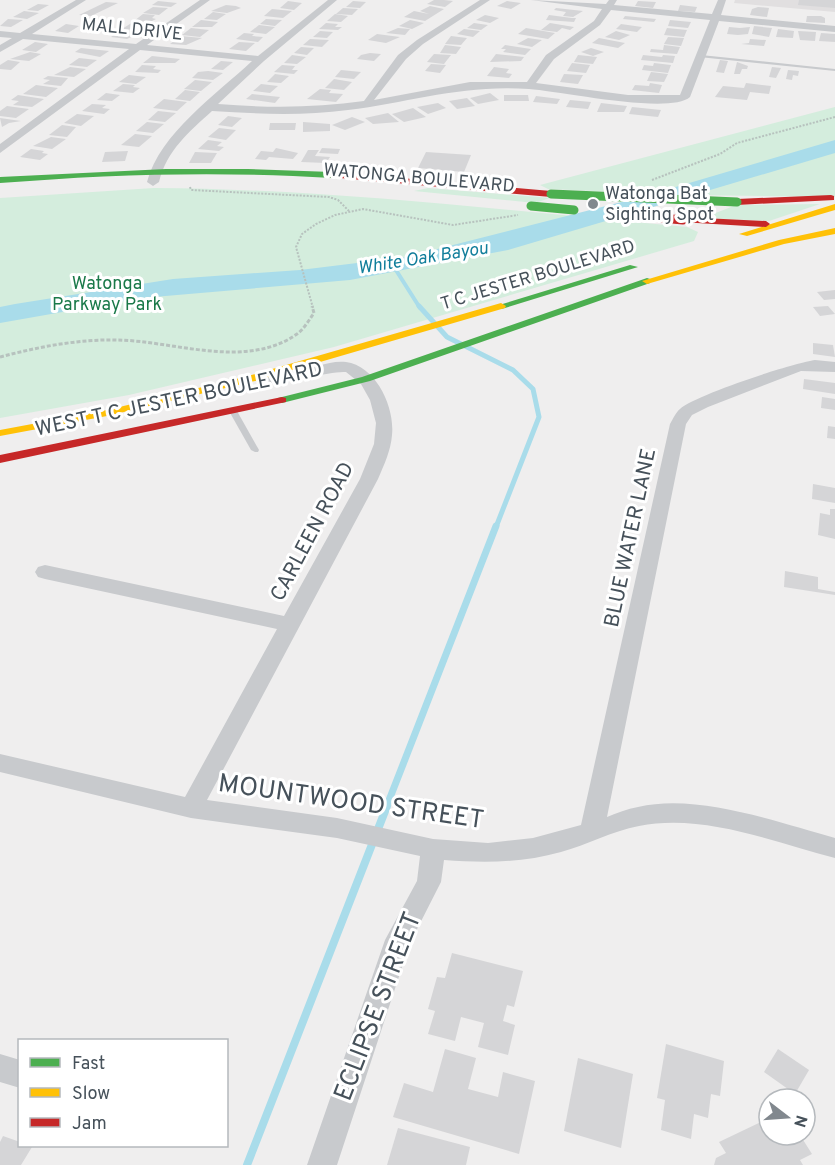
<svg xmlns="http://www.w3.org/2000/svg" width="835" height="1165" font-family="Overpass,sans-serif">
<style>
.education{fill:#e1dfe0}
.green{fill:#d4eddd}
.water{fill:#a9dcea}
.lines{fill:none;stroke-linecap:round;stroke-linejoin:round}
.stream-far3{stroke:#a9dcea;stroke-width:4}
.stream-far2{stroke:#a9dcea;stroke-width:5}
.stream-far1{stroke:#a9dcea;stroke-width:7}
.stream{stroke:#a9dcea;stroke-width:8}
.building{fill:#d5d5d7}
.path-far1{stroke:#b7c2be;stroke-width:2;stroke-dasharray:2 1.5;stroke-linecap:butt}
.path{stroke:#b7c2be;stroke-width:3;stroke-dasharray:4 2;stroke-linecap:butt}
.lane{fill:#c8cacd;fill-rule:evenodd}
.street{fill:#c8cacd;fill-rule:evenodd}
.fast{fill:#4caf50;fill-rule:evenodd}
.slow{fill:#ffc107;fill-rule:evenodd}
.jam{fill:#c62828;fill-rule:evenodd}
.fast-bridge{stroke:#4caf50;stroke-width:9}
.jam-bridge{stroke:#c62828;stroke-width:9}
.poi-dot{fill:#81888e;stroke:#fff;stroke-width:2}
.labels{text-anchor:middle;dominant-baseline:central;stroke-width:6;stroke-linejoin:round;paint-order:stroke}
.far-street-label{font-size:18px;fill:#46515a;stroke:#fff}
.far-poi-label{font-size:18px;fill:#46515a;stroke:#fff;text-anchor:start}
.far-water-label{font-size:18px;font-style:italic;fill:#117e9b;stroke:#fff}
.far-park-label{font-size:18px;fill:#1a7949;stroke:#fff}
.street-label{font-size:21px;fill:#46515a;stroke:#fff}
.near-street-label{font-size:26px;fill:#46515a;stroke:#fff}
</style>
<rect width="100%" height="100%" fill="#efeeee"/>
<polygon class="education" points="735,0 835,0 835,12 734,3"/>
<g class="green">
<polygon points="835,107 835,197 687,195 548,189 540,185"/>
<path d="M154 188C332 189 510 211 687 227L698 232 694 241 334 347 129 395 0 418V198Z"/>
<polygon points="428,188 550,198 535,203 414,191"/>
<polygon points="820,204 769,221 703,218 736,205"/>
</g>
<polygon class="water" points="835,140 835,153 508,250 350,280 142,298 0,323 0,307 15,304 173,279 300,270 406,257 645,196"/>
<g class="lines">
<polyline class="stream-far3" points="394,267 420,308"/>
<polyline class="stream-far2" points="419,306 447,337 513,370 533,389 539,417 496,527"/>
<polyline class="stream-far1" points="386,808 496,526"/>
<polyline class="stream" points="247,1165 387,806"/>
</g>
<g class="building">
<polygon points="434,0 444,0 453,1 445,7 427,4"/>
<polygon points="799,0 835,0 835,8 798,5"/>
<polygon points="158,1 177,3 171,7 152,5"/>
<polygon points="288,1 302,3 294,10 280,8"/>
<polygon points="353,1 366,2 360,8 346,7"/>
<polygon points="507,1 521,3 511,9 497,6"/>
<polygon points="638,1 656,2 653,8 635,6"/>
<polygon points="106,2 118,3 91,16 79,15"/>
<polygon points="38,4 49,5 38,11 27,10"/>
<polygon points="226,5 236,6 241,8 227,13 211,11"/>
<polygon points="680,5 697,7 695,12 678,11"/>
<polygon points="430,6 444,9 425,21 404,17 414,11 429,14 420,11"/>
<polygon points="153,7 168,8 159,15 143,13"/>
<polygon points="758,7 769,8 767,17 750,15 752,9"/>
<polygon points="343,8 358,9 352,15 336,14"/>
<polygon points="556,8 583,11 573,17 563,16 566,12 554,10"/>
<polygon points="272,9 292,11 283,18 264,16"/>
<polygon points="24,11 39,13 27,19 13,17"/>
<polygon points="213,12 226,14 217,20 204,19"/>
<polygon points="143,14 155,15 152,18 156,19 150,22 134,21"/>
<polygon points="335,14 348,16 341,22 327,21"/>
<polygon points="485,15 499,18 490,23 476,20"/>
<polygon points="549,15 572,18 576,18 574,22 546,20"/>
<polygon points="625,16 656,19 654,22 623,19"/>
<polygon points="807,16 821,16 825,18 825,23 806,22"/>
<polygon points="8,19 23,20 11,27 0,26"/>
<polygon points="266,19 282,20 275,26 260,24"/>
<polygon points="201,20 218,22 212,27 192,27"/>
<polygon points="410,20 424,23 412,29 399,26"/>
<polygon points="670,20 691,22 688,28 668,26"/>
<polygon points="133,22 149,23 138,30 122,29"/>
<polygon points="326,23 338,24 335,27 342,27 338,30 319,29"/>
<polygon points="474,23 488,25 481,30 467,28"/>
<polygon points="550,23 574,27 570,30 562,28 557,32 541,30"/>
<polygon points="66,24 79,26 68,33 55,31"/>
<polygon points="621,24 642,27 637,32 616,29"/>
<polygon points="259,25 275,27 266,34 250,32"/>
<polygon points="754,26 772,28 769,37 752,34"/>
<polygon points="729,27 740,28 750,27 748,34 738,35 727,34"/>
<polygon points="191,28 209,30 200,37 182,35"/>
<polygon points="398,28 410,29 405,35 386,33"/>
<polygon points="526,28 555,33 548,39 518,34"/>
<polygon points="667,28 687,30 684,37 664,35"/>
<polygon points="464,29 480,31 473,37 457,34"/>
<polygon points="778,29 794,31 793,38 776,37"/>
<polygon points="121,30 142,32 127,39 111,37"/>
<polygon points="320,31 333,32 327,38 313,37"/>
<polygon points="616,31 630,35 619,40 605,37"/>
<polygon points="798,31 816,32 815,41 800,40"/>
<polygon points="244,33 254,34 252,36 263,37 258,42 236,39"/>
<polygon points="821,33 835,34 835,42 819,41"/>
<polygon points="377,34 400,37 386,43 368,40"/>
<polygon points="181,36 202,38 186,45 170,44"/>
<polygon points="451,36 467,38 461,45 445,44"/>
<polygon points="668,37 684,38 681,46 664,44"/>
<polygon points="528,38 542,40 532,47 517,44"/>
<polygon points="599,38 625,43 618,48 592,43"/>
<polygon points="310,39 329,40 322,47 303,45"/>
<polygon points="750,39 766,40 764,46 741,44 749,43"/>
<polygon points="35,42 48,44 36,52 22,50"/>
<polygon points="239,42 255,43 246,51 229,49"/>
<polygon points="445,45 461,47 456,54 440,53"/>
<polygon points="505,45 531,49 525,55 503,52 506,49 501,49"/>
<polygon points="664,45 680,47 677,54 650,52 651,49 663,50"/>
<polygon points="301,47 314,48 307,55 294,53"/>
<polygon points="81,48 109,51 100,57 75,52"/>
<polygon points="591,48 604,52 593,56 581,52"/>
<polygon points="30,52 41,54 29,61 10,59"/>
<polygon points="370,53 381,54 374,61 357,59 361,55"/>
<polygon points="434,54 451,55 444,64 427,62"/>
<polygon points="496,54 524,57 521,61 490,62"/>
<polygon points="292,55 306,57 297,64 284,63"/>
<polygon points="578,55 588,56 597,57 593,64 574,62"/>
<polygon points="643,55 662,57 663,55 675,56 673,63 641,60"/>
<polygon points="152,56 180,59 175,63 143,63"/>
<polygon points="79,58 97,60 87,67 69,65"/>
<polygon points="8,60 20,62 11,70 0,69 0,65"/>
<polygon points="720,60 728,61 724,73 716,72"/>
<polygon points="221,61 233,62 223,70 211,69"/>
<polygon points="737,62 748,66 747,69 742,69 740,74 734,74"/>
<polygon points="572,63 590,65 586,73 567,71"/>
<polygon points="654,63 671,65 668,73 642,70 644,65 653,66"/>
<polygon points="431,64 446,65 440,73 425,71"/>
<polygon points="142,65 156,66 153,69 161,70 158,73 135,72"/>
<polygon points="282,65 295,66 292,70 298,70 294,74 274,72"/>
<polygon points="70,67 86,69 74,77 54,75"/>
<polygon points="494,67 509,69 506,73 512,74 509,78 487,76"/>
<polygon points="772,67 781,68 776,78 769,77"/>
<polygon points="341,70 361,72 354,79 335,77"/>
<polygon points="788,70 799,71 798,76 793,75 792,80 786,79"/>
<polygon points="208,71 223,73 213,80 192,78 198,72"/>
<polygon points="651,72 668,74 664,82 647,81"/>
<polygon points="275,74 289,76 281,83 267,82"/>
<polygon points="564,74 583,75 578,84 560,82"/>
<polygon points="129,75 146,77 136,84 119,82"/>
<polygon points="48,76 68,78 61,86 43,84 50,80 43,79"/>
<polygon points="334,79 352,82 344,90 325,88"/>
<polygon points="195,80 212,82 201,91 184,89"/>
<polygon points="650,83 662,85 659,93 632,90 635,85 649,86"/>
<polygon points="746,83 771,86 769,94 750,92 747,100 715,97 723,86 744,88"/>
<polygon points="123,84 135,85 133,87 140,88 133,93 113,91"/>
<polygon points="261,84 278,86 270,93 253,91"/>
<polygon points="36,85 58,88 46,97 23,94"/>
<polygon points="320,89 331,90 329,93 343,94 336,102 307,99"/>
<polygon points="185,90 200,92 190,101 175,99"/>
<polygon points="106,93 120,95 112,101 97,100"/>
<polygon points="490,93 499,100 478,104 470,98"/>
<polygon points="252,94 280,97 275,103 246,99"/>
<polygon points="18,95 44,99 32,107 13,105 19,101 11,100"/>
<polygon points="504,95 528,95 529,101 504,101"/>
<polygon points="536,96 560,99 557,104 533,102"/>
<polygon points="467,98 475,106 457,109 449,101"/>
<polygon points="164,99 187,102 177,111 153,108"/>
<polygon points="570,100 591,102 588,109 566,107"/>
<polygon points="438,103 446,108 428,114 417,107"/>
<polygon points="601,103 627,106 624,112 597,112"/>
<polygon points="92,104 106,105 102,108 110,109 104,114 82,111"/>
<polygon points="7,106 29,109 16,118 0,116 0,111"/>
<polygon points="632,107 661,110 658,117 629,114"/>
<polygon points="413,108 426,117 404,122 392,114"/>
<polygon points="158,111 176,113 165,122 148,120"/>
<polygon points="388,113 399,122 373,124 365,118"/>
<polygon points="77,114 94,116 81,126 64,123"/>
<polygon points="228,116 242,118 232,127 218,125"/>
<polygon points="352,117 365,122 345,130 332,125"/>
<polygon points="0,118 21,121 9,123 2,127"/>
<polygon points="147,122 164,124 153,133 136,131"/>
<polygon points="303,122 330,124 330,131 303,132"/>
<polygon points="270,123 296,123 295,130 269,130"/>
<polygon points="62,125 76,127 67,137 49,135"/>
<polygon points="219,128 236,130 226,140 208,137"/>
<polygon points="135,134 152,136 139,147 121,145"/>
<polygon points="51,137 66,139 52,149 33,146"/>
<polygon points="208,140 222,142 217,146 224,147 219,151 198,149"/>
<polygon points="276,148 298,153 293,159 269,157 266,160 255,159 261,151 273,152"/>
<polygon points="322,148 340,149 338,154 319,153"/>
<polygon points="31,149 44,151 42,153 48,154 40,160 20,157"/>
<polygon points="308,150 319,150 315,156 330,157 326,163 301,162"/>
<polygon points="128,151 125,161 102,162 105,152"/>
<polygon points="195,152 217,153 211,163 189,163"/>
<polygon points="426,152 471,155 464,172 418,168"/>
<polygon points="835,290 835,299 824,300 817,292"/>
<polygon points="828,306 835,314 820,316 813,307"/>
<polygon points="813,343 833,345 835,357 813,354"/>
<polygon points="804,379 835,383 835,394 803,389"/>
<polygon points="822,397 835,399 835,410 821,408"/>
<polygon points="828,426 835,427 835,439 827,438"/>
<polygon points="813,484 835,488 835,503 812,499"/>
<polygon points="830,509 835,509 835,539 818,535 820,513 830,515"/>
<polygon points="785,571 818,577 818,589 835,592 835,595 784,587"/>
<polygon points="452,953 523,971 514,1007 507,1005 503,1021 515,1025 508,1055 478,1047 484,1023 461,1017 455,1041 428,1034 435,1011 428,1009 437,977 445,978"/>
<polygon points="666,1044 724,1061 720,1096 711,1094 708,1118 694,1114 691,1139 661,1130 665,1100 657,1098"/>
<polygon points="445,1049 476,1058 468,1089 498,1097 503,1072 535,1081 519,1154 393,1117 404,1083 433,1092"/>
<polygon points="778,1049 809,1070 795,1094 764,1072"/>
<polygon points="578,1058 633,1074 621,1148 564,1131"/>
<polygon points="769,1118 769,1135 800,1135 812,1154 800,1160 803,1165 714,1165 716,1158 726,1153 719,1142"/>
<polygon points="398,1128 470,1147 466,1165 387,1165"/>
<polygon points="3,1136 20,1142 20,1146 32,1147 21,1165 0,1165 0,1142"/>
</g>
<g class="lines">
<g class="path-far1">
<polyline points="652,180 720,154 737,143 835,117"/>
<polyline points="190,187 191,190 329,197 338,200 349,211"/>
<polyline points="313,308 296,247 302,234 316,224 335,215 363,209 453,225 518,215"/>
</g>
<path class="path" d="M0 357C38 347 78 339 118 340 174 341 246 370 297 334 304 329 309 320 314 313L312 306"/>
<g class="lane">
<polygon points="701,55 835,69 835,71 699,57"/>
<polygon points="230,409 233,409 237,411 259,450 258,452 255,452 251,450 229,411"/>
</g>
<g class="street">
<path d="M76 0H86L32 34 136 44 200 0H210L147 45 258 56 328 0H337L264 61 218 104C267 108 315 108 364 101L398 55 417 40 480 0H490L423 44 406 59 374 100 470 82H527L546 55 594 21 602 9 531 0 606 4 609 0H617L614 5 712 14 718 0H726L721 15 835 26V32L719 21 690 97C670 115 560 91 529 89 464 84 411 102 348 110 303 116 257 114 212 111 189 132 167 150 159 182L153 186 147 182C160 133 216 95 252 61L140 50 0 153V144L129 49 23 39 0 52V45L12 38 0 37V31L20 33ZM611 10 710 20 680 95H628L536 83 554 59 600 25Z"/>
<path d="M815 360 835 362V372L801 371 708 407 692 415 686 424 607 817C617 813 627 809 638 807 698 793 776 822 835 838V858C774 842 703 813 639 826 612 831 587 845 561 852 522 863 484 863 444 860L441 882 410 943 337 1165H307L385 940 417 881 420 856 337 838 191 818 0 772V754L185 797 277 629 45 579 38 577 35 572 38 567 45 565 284 616 360 479 374 444 376 423 370 400 361 384 346 372C326 370 265 393 251 378 259 368 284 372 296 371 313 369 329 360 346 362 376 366 395 407 392 435 391 450 384 465 378 479L207 800 337 818 433 839 488 843 533 838 581 825 670 424C673 419 676 412 680 409 695 395 793 363 815 360Z"/>
<polygon points="0,1054 20,1060 20,1088 0,1082"/>
</g>
<g class="fast">
<path d="M166 169H248L332 172 336 175 332 178C221 171 111 174 0 183V177Z"/>
<polygon points="630,265 638,267 505,308 501,309 496,306"/>
<polygon points="647,278 650,279 650,283 370,381 282,403 276,400 278,398 362,377"/>
</g>
<g class="slow">
<polygon points="835,204 835,210 747,236 739,234"/>
<polygon points="835,228 835,234 784,244 647,284 642,281 779,240"/>
<polygon points="501,303 506,306 505,308 255,381 107,416 0,436 0,430 107,410 248,376"/>
</g>
<g class="jam">
<polygon points="332,172 551,191 555,194 551,197 329,177 328,175"/>
<polygon points="831,195 834,196 834,200 737,205 733,202 737,199"/>
<polygon points="683,217 766,221 770,224 766,227 680,222 680,218"/>
<polygon points="282,397 286,398 286,402 0,463 0,455"/>
</g>
<g class="fast-bridge">
<polyline points="551,194 737,202"/>
<polyline points="531,206 574,210"/>
</g>
<polyline class="jam-bridge" points="639,216 683,220"/>
</g>
<circle class="poi-dot" cx="593" cy="204" r="6"/>
<g class="labels">
<g class="far-street-label">
<text transform="translate(132 30) rotate(6)">MALL DRIVE</text>
<text transform="translate(419 179) rotate(5)">WATONGA BOULEVARD</text>
<text transform="translate(538 276) rotate(-17)">T C JESTER BOULEVARD</text>
</g>
<g class="far-poi-label">
<text x="605" y="194">Watonga Bat<tspan x="605" dy="21">Sighting Spot</tspan></text>
</g>
<g class="far-water-label">
<text transform="translate(423 259) rotate(-9)">White Oak Bayou</text>
</g>
<g class="far-park-label">
<text x="107" y="284">Watonga<tspan x="107" dy="21">Parkway Park</tspan></text>
</g>
<g class="street-label">
<text transform="translate(179 400) rotate(-12)">WEST T C JESTER BOULEVARD</text>
<text transform="translate(313 532) rotate(-62)">CARLEEN ROAD</text>
<text transform="translate(631 538) rotate(-78)">BLUE WATER LANE</text>
</g>
<g class="near-street-label">
<text transform="translate(351 803) rotate(8)">MOUNTWOOD STREET</text>
<text transform="translate(379 1007) rotate(-69)">ECLIPSE STREET</text>
</g>
</g>
<rect x="18" y="1039" width="210" height="108" fill="#ffffff" stroke="#b5b9bd" stroke-width="1.5"/>
<rect x="30" y="1058" width="30" height="9" fill="#4caf50" stroke="#b5b9bd" stroke-width="1.5"/>
<text x="72" y="1069" font-size="18" fill="#46515a">Fast</text>
<rect x="30" y="1088" width="30" height="9" fill="#ffc107" stroke="#b5b9bd" stroke-width="1.5"/>
<text x="72" y="1099" font-size="18" fill="#46515a">Slow</text>
<rect x="30" y="1118" width="30" height="9" fill="#c62828" stroke="#b5b9bd" stroke-width="1.5"/>
<text x="72" y="1129" font-size="18" fill="#46515a">Jam</text>
<g transform="translate(787 1117) rotate(107)"><circle r="28" fill="#ffffff" stroke="#b5b9bd" stroke-width="1.5"/>
<path d="M0-4.5L10 22L0 15L-10 22Z" fill="#81888e"/>
<text y="-9" font-size="16" font-weight="bold" text-anchor="middle" fill="#46515a">N</text>
</g>
</svg>
